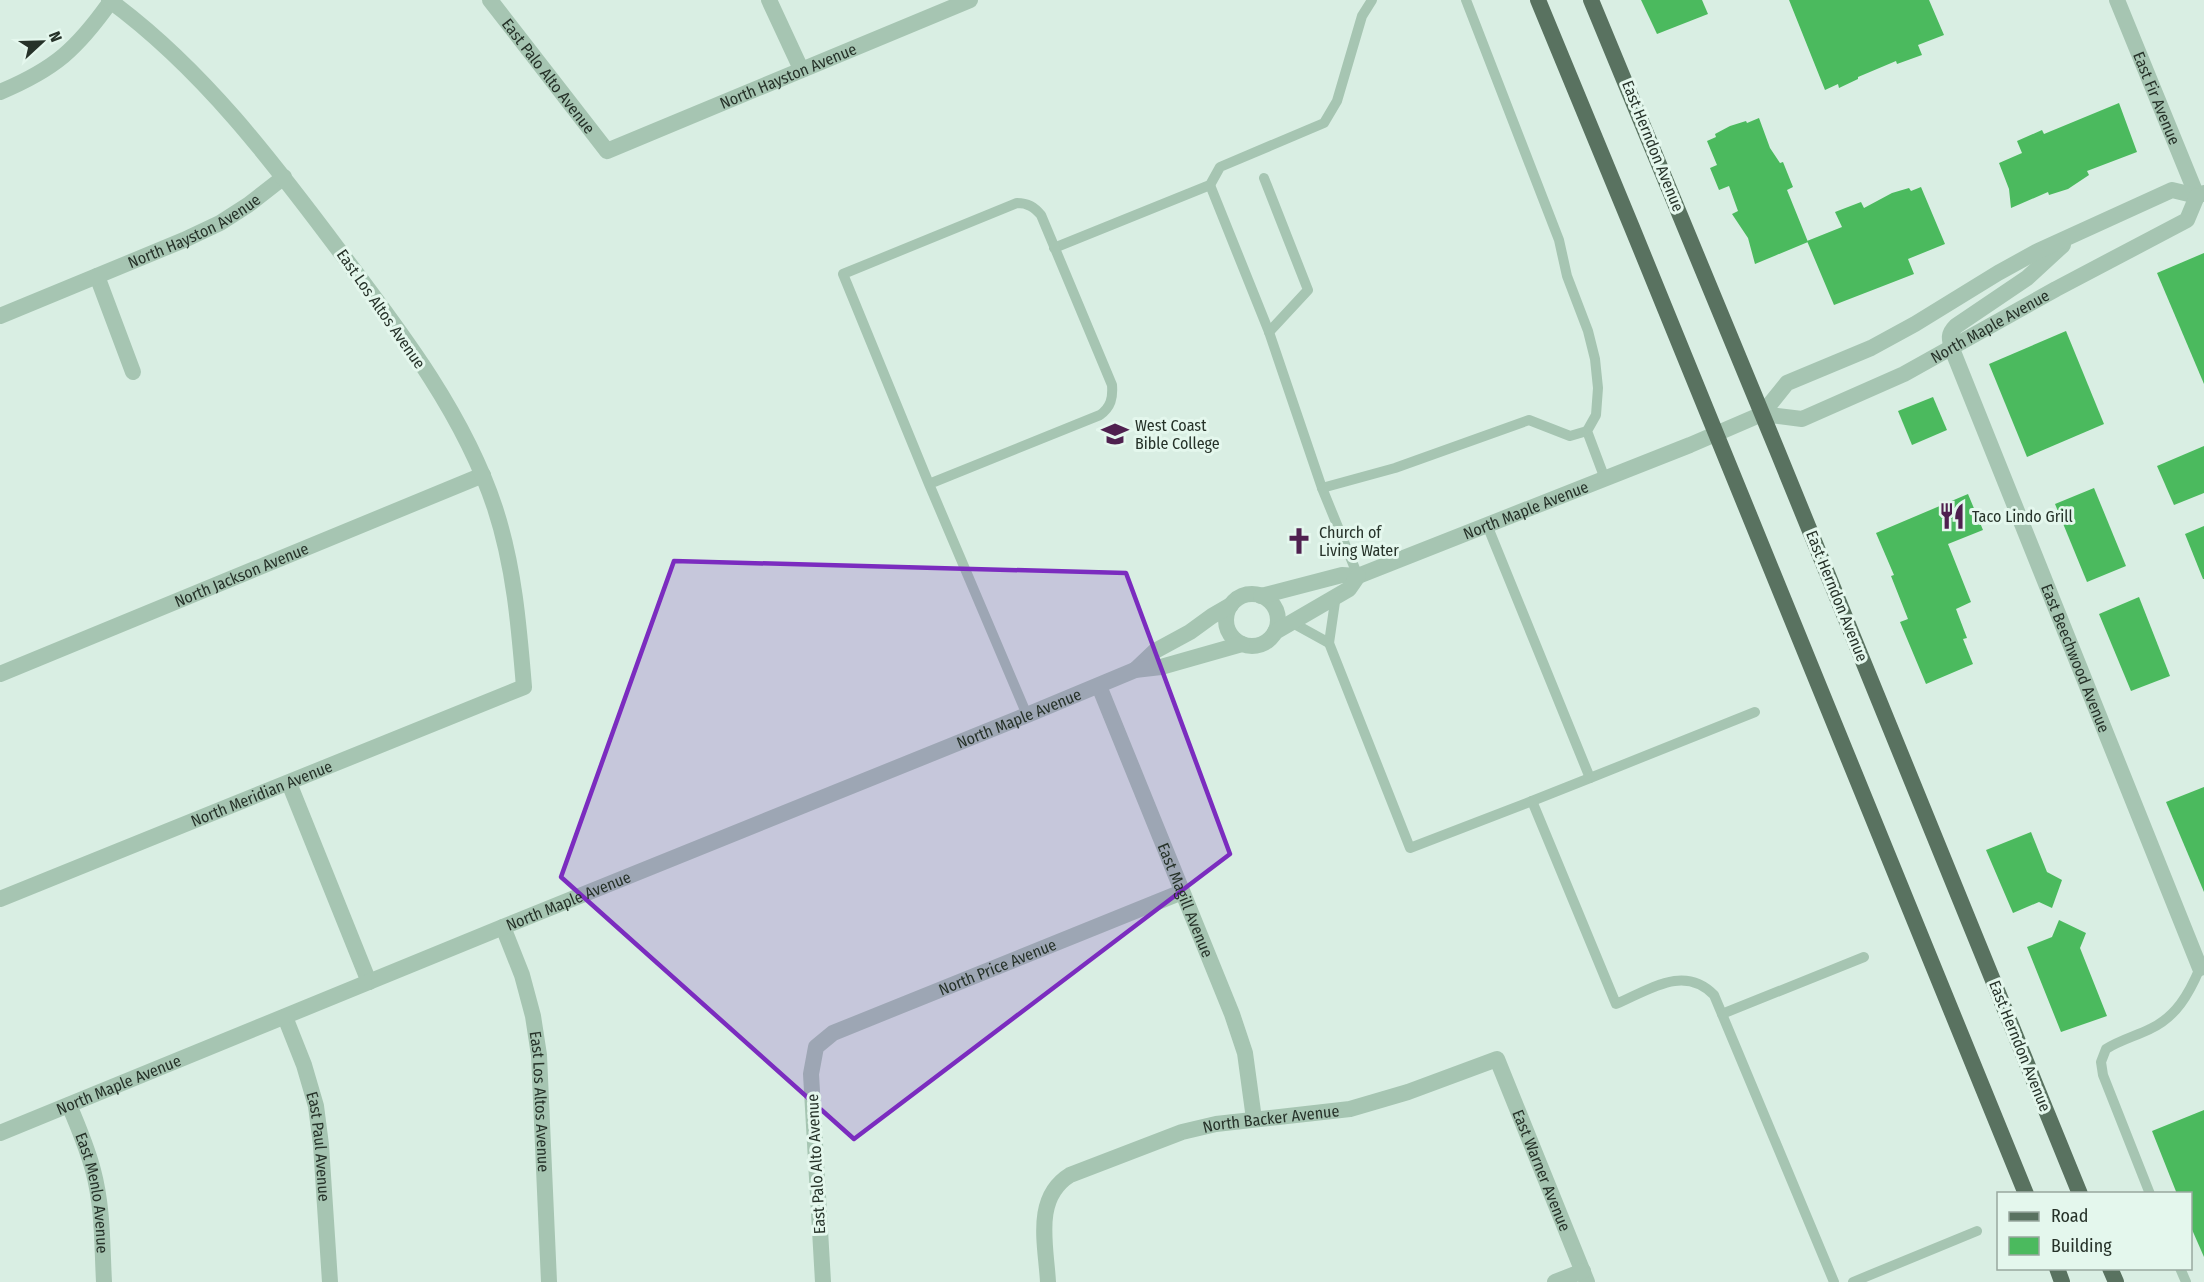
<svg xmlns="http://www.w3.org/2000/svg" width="2204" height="1282" font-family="'Fira Sans Condensed',sans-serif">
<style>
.building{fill:#4bba5e}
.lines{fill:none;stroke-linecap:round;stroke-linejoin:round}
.service{stroke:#a6c5b2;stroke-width:10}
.minor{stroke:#a6c5b2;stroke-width:16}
.tertiary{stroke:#a6c5b2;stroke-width:16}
.primary{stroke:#597260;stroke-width:16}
.marked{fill:#7b2cbf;fill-opacity:0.2;stroke:#7b2cbf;stroke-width:4.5;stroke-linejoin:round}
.labels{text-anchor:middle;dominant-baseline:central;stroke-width:6;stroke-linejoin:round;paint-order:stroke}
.street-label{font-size:16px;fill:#263229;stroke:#e4f7ed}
.poi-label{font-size:16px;fill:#263229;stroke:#e4f7ed;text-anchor:start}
</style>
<rect width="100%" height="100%" fill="#d9eee3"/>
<g class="building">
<polygon points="1641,0 1702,0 1708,14 1657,34"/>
<polygon points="1789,0 1929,0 1944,35 1918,45 1922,55 1897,64 1896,61 1858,77 1858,79 1839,88 1838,84 1825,90"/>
<polygon points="2119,103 2137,152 2087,171 2089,175 2068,189 2049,195 2048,192 2011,208 2009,189 1999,163 2022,153 2017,141 2042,130 2044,134"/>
<polygon points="1759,118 1770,148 1780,163 1783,162 1793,187 1787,190 1808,242 1755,264 1748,238 1732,214 1738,211 1729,186 1719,190 1710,168 1717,165 1707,141 1716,137 1715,134 1730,126 1746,121 1747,123"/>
<polygon points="1921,187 1945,244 1908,259 1914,274 1834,305 1807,241 1842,227 1835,212 1861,202 1864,208 1892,193 1909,188 1911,191"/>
<polygon points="2204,253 2204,384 2157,273"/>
<polygon points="2066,331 2104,424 2027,457 1989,364"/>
<polygon points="1933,397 1947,430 1912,445 1898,411"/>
<polygon points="2204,446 2204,493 2174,505 2157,466"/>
<polygon points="2094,488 2126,566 2087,582 2055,504"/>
<polygon points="1968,494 1983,530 1948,544 1971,602 1956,609 1967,638 1963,639 1973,664 1926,684 1900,622 1908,619 1891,576 1894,575 1876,533"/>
<polygon points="2204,526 2204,579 2203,579 2185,534"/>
<polygon points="2139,597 2170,676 2131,691 2099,614"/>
<polygon points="2204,787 2204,892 2166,802"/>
<polygon points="2031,832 2047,872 2062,880 2052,908 2039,902 2013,913 1986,850"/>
<polygon points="2059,920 2086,933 2080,948 2107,1016 2061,1032 2027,947 2052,937"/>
<polygon points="2204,1110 2204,1257 2190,1225 2190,1194 2177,1194 2152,1131"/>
</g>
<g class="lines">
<g class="service">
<polyline points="1466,0 1559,240 1567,276 1588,331 1595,359 1598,388 1596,415 1587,431 1605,479"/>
<polyline points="1264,178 1308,290 1269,332"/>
<polyline points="1210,185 1269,332 1322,488 1358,576"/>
<polyline points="1054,248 1210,185 1220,167 1324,123 1337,101 1362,16 1372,0"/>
<path d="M929 484 1100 415C1111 407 1113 398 1112 385L1041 215C1034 207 1028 203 1017 203L843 274 929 484 1027 715"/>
<polyline points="1322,488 1395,468 1529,420 1570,436 1587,431"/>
<polyline points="1487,525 1590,778 1755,712"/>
<polyline points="1291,622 1329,643 1336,595"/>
<path d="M1329 643 1410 848 1532 801 1616 1004C1649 990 1684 964 1714 995L1834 1282"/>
<polyline points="1532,801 1590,778"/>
<polyline points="1722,1014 1864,957"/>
<path d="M2150 1194 2103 1075 2101 1062 2106 1049C2120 1040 2136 1036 2150 1029 2176 1017 2189 994 2200 968"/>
<polyline points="2180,1268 2186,1282"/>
<polyline points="1853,1282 1977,1231"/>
</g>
<g class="minor">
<path id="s1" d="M490 0 607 151 970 0"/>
<polyline points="769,0 801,69"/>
<path id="s2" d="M2117 0 2197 196"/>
<path d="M0 92C55 69 77 49 111 1"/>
<polyline points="97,276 133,372"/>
<path id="s3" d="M0 316 184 240 220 223 248 205 284 177"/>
<path id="s4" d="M1952 349 2200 968 2204 966"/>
<circle cx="1252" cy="620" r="26"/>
<path id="s5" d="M1261 596 1342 575 1358 576 1690 445 1762 414"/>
<polyline points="1275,632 1349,589 1358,576"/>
<polyline points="1135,670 1155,651 1190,632 1212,616 1231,605"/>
<path id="s6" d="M0 674 483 475"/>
<path id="s7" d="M1099 686 1232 1014 1245 1053 1254 1119"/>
<polyline points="289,783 369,982"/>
<path id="s8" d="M0 899 524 687C519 626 514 566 495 508 464 414 400 331 341 253 273 162 202 68 109 0"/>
<path id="s9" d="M503 927 522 975 533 1016 539 1055 549 1282"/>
<path id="s10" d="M285 1017 304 1065 316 1106 321 1145 330 1282"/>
<path id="s11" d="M69 1105C78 1126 87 1148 93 1170 103 1207 102 1245 104 1282"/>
<path id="s12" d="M0 1133 503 927 1027 715 1135 670 1161 667 1242 644"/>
<path id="s13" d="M823 1282 811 1074 816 1047 833 1033 1182 892"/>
<path id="s14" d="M1048 1282C1046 1245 1033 1198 1070 1175L1182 1132 1216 1124 1350 1109 1408 1092 1497 1059 1587 1282"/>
<polyline points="1555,1282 1583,1271"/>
</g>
<g class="tertiary">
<path d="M1952 349C1949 338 1948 334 1956 326L2027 278 2063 245"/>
<polyline points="1762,414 1787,383 1871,348 1915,324 1998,273 2038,251 2172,190 2197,196 2204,193"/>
<path id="s15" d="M1762 414 1802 419 1904 374 2056 289 2187 220 2197 196"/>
</g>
<g class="primary">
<path d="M1538 0C1703 397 1863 796 2026 1194"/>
<polyline points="1591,0 1777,450 2080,1194"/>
<polyline points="2057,1268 2062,1282"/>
<polyline points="2110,1268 2116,1282"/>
</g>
</g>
<path class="marked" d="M674 561 1126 573 1230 854 854 1139 561 877Z"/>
<defs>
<symbol id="school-bare" viewBox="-9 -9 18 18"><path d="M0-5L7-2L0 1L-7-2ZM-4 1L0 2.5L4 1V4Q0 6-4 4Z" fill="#4f204f" stroke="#e4f7ed" stroke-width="2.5" paint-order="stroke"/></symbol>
<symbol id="restaurant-bare" viewBox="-9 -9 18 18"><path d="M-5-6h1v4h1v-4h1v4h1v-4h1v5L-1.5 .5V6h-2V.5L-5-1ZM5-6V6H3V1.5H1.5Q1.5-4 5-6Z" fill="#4f204f" stroke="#e4f7ed" stroke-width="2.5" paint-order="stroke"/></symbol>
<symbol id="church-bare" viewBox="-9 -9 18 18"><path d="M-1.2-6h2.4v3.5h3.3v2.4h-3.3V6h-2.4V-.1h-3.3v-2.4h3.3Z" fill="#4f204f" stroke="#e4f7ed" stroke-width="2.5" paint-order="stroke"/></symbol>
</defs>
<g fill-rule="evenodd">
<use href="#school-bare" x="1096" y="415" width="38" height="38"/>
<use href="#restaurant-bare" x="1933" y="497" width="38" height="38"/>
<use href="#church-bare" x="1280" y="522" width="38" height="38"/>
</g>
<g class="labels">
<g class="street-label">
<text stroke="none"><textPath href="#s1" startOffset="96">East Palo Alto Avenue</textPath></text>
<text stroke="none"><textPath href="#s1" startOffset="387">North Hayston Avenue</textPath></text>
<text stroke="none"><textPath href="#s2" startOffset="106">East Fir Avenue</textPath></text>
<text transform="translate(1653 146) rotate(68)">East Herndon Avenue</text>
<text stroke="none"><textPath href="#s3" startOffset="212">North Hayston Avenue</textPath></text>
<text transform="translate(381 309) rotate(55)">East Los Altos Avenue</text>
<text stroke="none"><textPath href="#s15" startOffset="250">North Maple Avenue</textPath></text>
<text stroke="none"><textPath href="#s5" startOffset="280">North Maple Avenue</textPath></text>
<text stroke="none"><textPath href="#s6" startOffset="261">North Jackson Avenue</textPath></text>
<text transform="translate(1837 596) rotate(68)">East Herndon Avenue</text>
<text stroke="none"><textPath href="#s4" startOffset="333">East Beechwood Avenue</textPath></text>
<text stroke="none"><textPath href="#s12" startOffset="1100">North Maple Avenue</textPath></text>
<text stroke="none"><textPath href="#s8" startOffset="282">North Meridian Avenue</textPath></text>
<text stroke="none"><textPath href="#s7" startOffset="231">East Magill Avenue</textPath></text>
<text stroke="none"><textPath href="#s12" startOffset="614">North Maple Avenue</textPath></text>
<text stroke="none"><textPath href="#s13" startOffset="435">North Price Avenue</textPath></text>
<text transform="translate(2020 1046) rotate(68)">East Herndon Avenue</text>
<text stroke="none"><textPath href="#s12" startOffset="128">North Maple Avenue</textPath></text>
<text stroke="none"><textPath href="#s9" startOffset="180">East Los Altos Avenue</textPath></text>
<text stroke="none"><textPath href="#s14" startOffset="326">North Backer Avenue</textPath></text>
<text stroke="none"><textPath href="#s10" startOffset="135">East Paul Avenue</textPath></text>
<text transform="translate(816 1164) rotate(-93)">East Palo Alto Avenue</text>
<text stroke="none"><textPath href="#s14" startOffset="681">East Warner Avenue</textPath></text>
<text stroke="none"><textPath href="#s11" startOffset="92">East Menlo Avenue</textPath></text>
</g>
<g class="poi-label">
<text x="1135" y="425">West Coast<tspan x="1135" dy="18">Bible College</tspan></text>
<text x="1972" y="516">Taco Lindo Grill</text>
<text x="1319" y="532">Church of<tspan x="1319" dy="18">Living Water</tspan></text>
</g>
</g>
<rect x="1997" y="1192" width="195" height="78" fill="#e4f7ed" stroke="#98a89f" stroke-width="1.5"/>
<rect x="2009" y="1212" width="30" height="9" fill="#597260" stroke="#98a89f" stroke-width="1.5"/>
<text x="2051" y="1222" font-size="18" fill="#263229">Road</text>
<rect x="2009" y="1237" width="30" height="18" fill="#4bba5e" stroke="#98a89f" stroke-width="1.5"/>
<text x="2051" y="1252" font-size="18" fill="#263229">Building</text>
<g transform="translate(42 42) rotate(68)" stroke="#e4f7ed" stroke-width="4.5" paint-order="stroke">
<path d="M0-4.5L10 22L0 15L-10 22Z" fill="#263229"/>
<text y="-9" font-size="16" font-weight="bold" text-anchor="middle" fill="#263229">N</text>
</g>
</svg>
